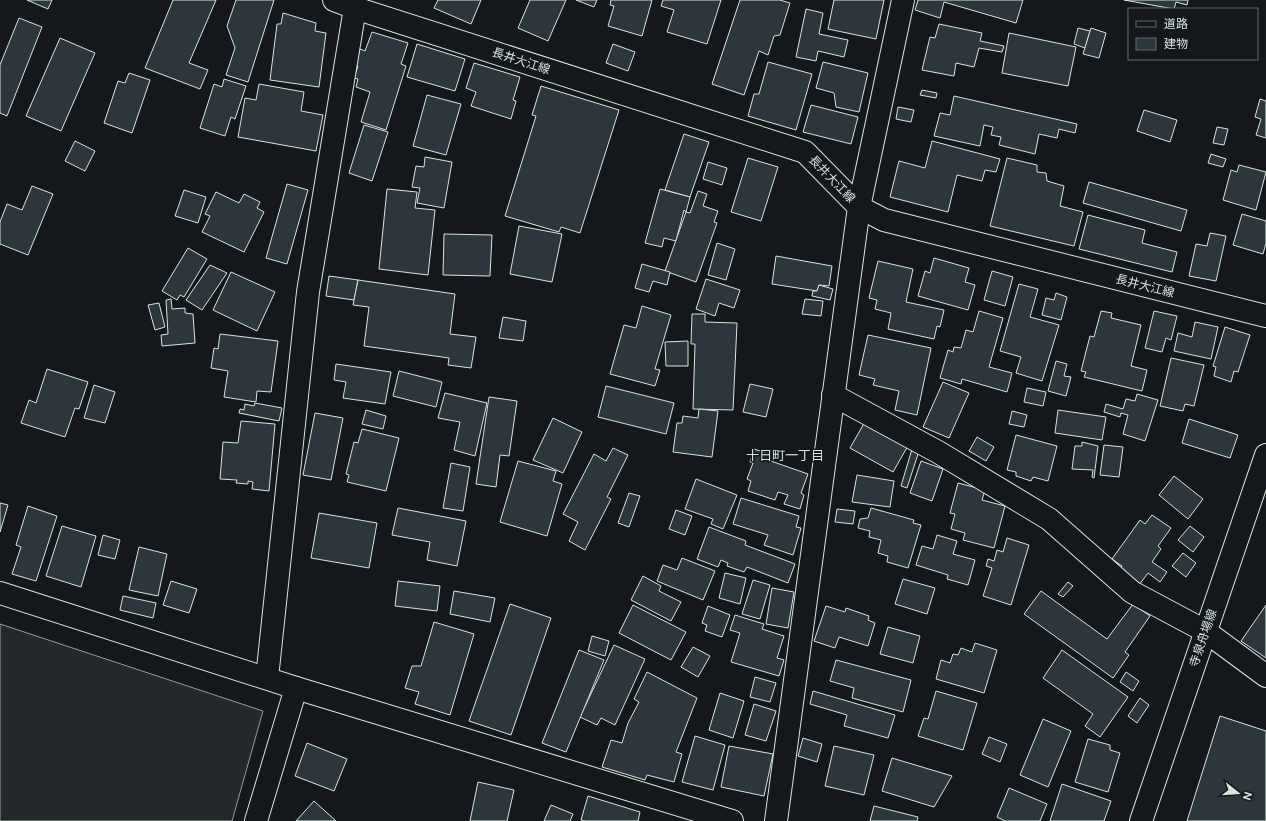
<svg xmlns="http://www.w3.org/2000/svg" width="1266" height="821" font-family="'DM Sans','Noto Sans JP',sans-serif">
<style>
.parking{fill:#24282b;stroke:#939e99}
.building{fill:#2c363c;stroke:#d8e6dc}
.lines{fill:none;stroke-linecap:round;stroke-linejoin:round}
.minor-casing{stroke:#d8e6dc;stroke-width:24}
.secondary-casing{stroke:#d8e6dc;stroke-width:24}
.primary-casing{stroke:#d8e6dc;stroke-width:24}
.minor{stroke:#14181c;stroke-width:22}
.secondary{stroke:#14181c;stroke-width:22}
.primary{stroke:#14181c;stroke-width:22}
.labels{text-anchor:middle;dominant-baseline:central;stroke-width:3;stroke-linejoin:round;paint-order:stroke}
.street-label{font-size:12px;fill:#d8e6dc;stroke:#14181c}
.neighbourhood-label{font-size:13px;fill:#d8e6dc;stroke:#14181c}
</style>
<rect width="100%" height="100%" fill="#14181c"/>
<polygon class="parking" points="0,624 263,711 232,821 0,821"/>
<g class="building">
<polygon points="27,0 52,0 48,9"/>
<polygon points="173,0 216,0 189,63 208,70 200,89 145,68"/>
<polygon points="236,0 274,0 248,82 226,75 235,48 227,26"/>
<polygon points="438,0 481,0 471,24 434,8"/>
<polygon points="530,0 566,0 548,41 518,28"/>
<polygon points="576,0 597,0 594,7"/>
<polygon points="611,0 652,0 642,36 608,26 614,6 610,5"/>
<polygon points="663,0 721,0 707,44 667,32 674,10 661,6"/>
<polygon points="740,0 780,0 790,3 780,35 774,36 768,55 759,51 744,95 712,84"/>
<polygon points="834,0 884,0 876,39 828,29"/>
<polygon points="918,0 1023,0 1016,23 944,2 940,18 915,10"/>
<polygon points="1124,0 1188,0 1187,5 1176,2 1174,9"/>
<polygon points="806,9 823,13 819,34 848,40 844,57 818,51 816,61 796,57"/>
<polygon points="283,13 316,23 315,31 326,33 319,87 270,80 277,24 281,24"/>
<polygon points="19,18 42,27 7,116 0,113 0,65"/>
<polygon points="939,24 982,33 980,41 1004,46 1002,52 979,48 974,67 956,63 954,76 922,70 930,37 935,38"/>
<polygon points="1078,28 1090,31 1085,48 1074,44"/>
<polygon points="1091,28 1106,33 1099,58 1083,54"/>
<polygon points="372,32 408,43 401,64 406,66 386,130 361,122 370,92 356,87 358,79 354,78 358,66 355,65 360,49 365,51"/>
<polygon points="1009,33 1076,47 1068,86 1002,73"/>
<polygon points="60,38 95,53 61,131 26,116"/>
<polygon points="417,44 465,59 455,91 407,77"/>
<polygon points="613,44 635,52 628,71 606,63"/>
<polygon points="768,62 812,74 796,130 748,116 754,94 759,94"/>
<polygon points="823,62 868,73 859,112 836,107 834,93 816,88"/>
<polygon points="474,63 520,77 513,100 516,101 511,119 471,106 476,92 466,88"/>
<polygon points="129,73 150,80 132,133 104,123 118,81 125,83"/>
<polygon points="224,79 246,86 235,119 231,117 225,136 200,128 214,84 222,87"/>
<polygon points="259,84 304,92 301,111 323,115 316,151 238,137 245,98 256,100"/>
<polygon points="541,86 619,110 580,233 561,227 559,232 505,216 536,116 532,115"/>
<polygon points="922,90 937,93 936,98 920,95"/>
<polygon points="427,95 461,104 446,155 413,146"/>
<polygon points="954,96 1077,124 1075,133 1059,129 1057,138 1039,134 1035,154 999,145 1001,137 991,135 993,127 984,125 980,146 934,136 940,113 950,115"/>
<polygon points="1260,99 1266,101 1266,138 1256,135 1261,119 1255,117"/>
<polygon points="811,105 858,117 851,144 803,132"/>
<polygon points="898,107 914,110 911,122 896,119"/>
<polygon points="1144,110 1177,120 1170,142 1137,131"/>
<polygon points="364,125 388,132 372,181 349,173"/>
<polygon points="1217,127 1228,129 1224,145 1213,143"/>
<polygon points="684,134 709,142 690,197 665,190"/>
<polygon points="75,141 95,151 85,171 65,161"/>
<polygon points="932,141 1000,159 996,172 985,170 982,181 957,175 948,212 890,197 899,161 925,168"/>
<polygon points="1211,154 1226,159 1223,167 1208,163"/>
<polygon points="425,157 452,162 444,208 417,203 420,188 412,187 416,166 424,167"/>
<polygon points="748,158 778,167 761,221 731,212"/>
<polygon points="1007,158 1037,165 1037,172 1046,173 1047,181 1064,186 1060,206 1083,212 1074,246 990,226"/>
<polygon points="708,162 727,168 722,185 703,179"/>
<polygon points="1239,165 1266,172 1256,210 1223,200 1231,170 1237,172"/>
<polygon points="1089,182 1187,210 1181,231 1083,203"/>
<polygon points="287,184 308,190 287,264 266,258"/>
<polygon points="32,186 53,194 28,255 0,244 0,222 7,204 22,210"/>
<polygon points="387,189 417,192 415,208 435,210 428,275 379,269"/>
<polygon points="660,189 690,197 686,212 684,210 676,241 664,238 662,247 645,243"/>
<polygon points="184,190 206,197 198,223 175,216"/>
<polygon points="698,191 707,194 703,206 718,211 714,222 717,223 696,282 665,271 686,212 690,213"/>
<polygon points="216,192 239,203 244,194 260,202 257,208 264,212 244,252 202,232 210,216 205,214"/>
<polygon points="1242,214 1266,221 1266,243 1263,254 1233,245"/>
<polygon points="1088,215 1145,230 1142,243 1177,252 1172,272 1079,249"/>
<polygon points="519,226 562,234 552,282 510,274"/>
<polygon points="1210,233 1226,236 1216,281 1189,276 1196,244 1207,246"/>
<polygon points="444,234 492,235 490,276 443,275"/>
<polygon points="717,243 735,249 726,280 708,275"/>
<polygon points="188,248 207,259 184,297 180,295 177,300 162,291"/>
<polygon points="776,256 832,266 829,286 819,285 817,291 772,284"/>
<polygon points="934,258 969,268 965,282 975,285 968,310 918,296 925,271 930,273"/>
<polygon points="878,261 913,269 906,302 944,310 940,327 937,326 934,339 888,329 891,313 875,309 877,300 869,298"/>
<polygon points="642,264 670,272 667,285 653,281 649,292 635,288"/>
<polygon points="210,265 227,273 202,310 186,300"/>
<polygon points="992,271 1013,277 1005,306 984,300"/>
<polygon points="231,272 275,292 257,331 213,310"/>
<polygon points="329,276 358,280 354,300 326,296"/>
<polygon points="706,279 740,290 734,308 719,303 715,316 696,309"/>
<polygon points="358,280 455,294 450,334 476,337 471,368 448,365 449,358 364,346 369,307 353,305"/>
<polygon points="1019,284 1038,289 1030,317 1059,325 1042,381 1016,373 1021,357 1000,351"/>
<polygon points="819,285 833,289 830,300 812,296 813,291 817,291"/>
<polygon points="1056,293 1067,297 1061,320 1042,315 1046,298 1054,300"/>
<polygon points="171,299 172,309 185,308 185,313 193,314 195,343 162,346 161,335 168,334 166,300"/>
<polygon points="805,299 823,301 821,316 802,314"/>
<polygon points="159,303 165,327 155,330 148,305"/>
<polygon points="642,306 671,315 655,369 660,370 655,386 610,374 624,325 636,328"/>
<polygon points="979,311 1003,318 989,367 1012,373 1007,392 962,379 961,384 940,378 948,350 953,352 954,347 961,348 966,330 973,332"/>
<polygon points="1101,311 1112,313 1111,318 1141,325 1131,366 1147,370 1142,391 1084,377 1086,372 1081,371 1090,336 1094,337"/>
<polygon points="1154,311 1177,316 1171,340 1166,338 1162,352 1145,348"/>
<polygon points="692,314 705,314 705,322 737,323 733,410 693,409 695,344 691,344"/>
<polygon points="503,317 526,321 523,341 499,338"/>
<polygon points="1195,322 1218,327 1211,359 1174,351 1178,333 1192,337"/>
<polygon points="1225,327 1250,335 1238,372 1234,371 1231,382 1214,376 1216,367 1213,366"/>
<polygon points="220,334 278,341 271,392 257,391 256,402 224,397 228,371 211,368 214,348 218,349"/>
<polygon points="868,335 931,348 917,415 895,410 899,391 873,385 875,379 859,375"/>
<polygon points="688,341 688,366 666,366 665,342"/>
<polygon points="1171,358 1204,365 1194,406 1185,404 1183,411 1160,406"/>
<polygon points="1056,361 1067,364 1064,376 1071,377 1066,396 1048,391"/>
<polygon points="336,364 391,372 385,404 343,398 346,382 334,380"/>
<polygon points="47,369 88,382 79,409 75,408 65,437 21,423 29,400 36,403"/>
<polygon points="399,371 442,382 436,407 393,396"/>
<polygon points="943,382 969,393 949,438 923,427"/>
<polygon points="750,384 773,389 766,417 743,412"/>
<polygon points="94,385 115,392 105,423 84,418"/>
<polygon points="606,386 674,403 666,434 598,417"/>
<polygon points="1027,388 1046,392 1043,406 1024,402"/>
<polygon points="445,393 487,403 475,456 454,450 460,422 438,418"/>
<polygon points="1137,394 1158,400 1145,441 1123,434 1128,415 1121,413 1120,417 1104,412 1106,404 1123,409 1126,399 1135,401"/>
<polygon points="489,397 517,401 509,456 500,455 496,487 476,484"/>
<polygon points="255,403 282,408 279,421 239,413 240,409 244,410 245,404 254,406"/>
<polygon points="699,409 718,411 712,457 673,452 677,423 682,423 683,416 698,418"/>
<polygon points="366,410 386,416 383,429 362,424"/>
<polygon points="1058,410 1106,417 1102,440 1055,433"/>
<polygon points="1012,411 1027,415 1024,427 1009,424"/>
<polygon points="315,413 343,418 331,480 303,475"/>
<polygon points="553,418 582,432 563,473 533,460"/>
<polygon points="1189,419 1238,435 1230,458 1182,443"/>
<polygon points="866,420 909,444 893,472 850,448"/>
<polygon points="241,421 275,424 269,491 252,489 253,482 248,481 248,484 236,483 237,480 220,479 223,442 238,443"/>
<polygon points="362,429 399,438 386,491 347,482 349,475 346,474 354,442 358,443"/>
<polygon points="1016,435 1057,446 1048,481 1033,477 1031,481 1016,476 1016,472 1007,470"/>
<polygon points="977,437 994,447 986,461 969,451"/>
<polygon points="1082,442 1098,446 1094,478 1092,477 1093,470 1072,469 1075,446 1082,446"/>
<polygon points="1104,445 1123,447 1119,477 1100,475"/>
<polygon points="613,448 628,455 607,497 611,499 585,550 569,541 578,522 563,514 594,454 606,461"/>
<polygon points="754,449 769,454 768,460 808,474 801,493 804,495 800,509 784,504 788,495 778,492 775,500 748,491 751,481 747,479 753,463 750,462"/>
<polygon points="912,449 919,451 907,488 901,486"/>
<polygon points="518,461 556,471 553,481 562,484 547,536 500,522"/>
<polygon points="921,461 943,469 932,501 910,493"/>
<polygon points="451,463 470,467 463,511 443,508"/>
<polygon points="857,475 894,481 890,507 852,502"/>
<polygon points="1174,476 1203,499 1188,519 1159,495"/>
<polygon points="696,479 737,495 723,529 711,524 713,519 685,509"/>
<polygon points="958,483 985,490 982,500 1005,506 994,548 963,540 965,533 951,529 955,514 950,513"/>
<polygon points="629,493 640,496 629,527 618,523"/>
<polygon points="741,498 799,516 796,527 801,528 793,555 764,545 768,535 733,524"/>
<polygon points="0,503 8,505 0,532"/>
<polygon points="28,506 57,516 36,581 12,574 21,547 16,545"/>
<polygon points="398,508 466,521 457,566 427,560 430,542 392,535"/>
<polygon points="871,508 914,520 913,523 921,525 908,568 887,562 888,556 878,553 881,540 869,537 870,531 858,528 860,519 868,518"/>
<polygon points="837,509 855,511 853,524 835,522"/>
<polygon points="676,510 692,516 685,535 669,529"/>
<polygon points="319,513 377,523 369,568 311,558"/>
<polygon points="1152,515 1171,528 1158,546 1161,549 1152,562 1167,572 1160,582 1148,573 1139,585 1119,571 1122,566 1112,559 1140,520 1145,524"/>
<polygon points="62,526 96,536 81,587 46,576"/>
<polygon points="1190,526 1204,537 1193,552 1178,540"/>
<polygon points="709,527 746,541 745,545 795,564 788,583 747,567 744,572 727,566 728,563 721,560 718,567 697,559"/>
<polygon points="103,535 120,540 115,559 98,555"/>
<polygon points="937,535 957,541 953,554 975,560 968,585 947,579 948,575 916,565 922,546 933,549"/>
<polygon points="1007,538 1029,545 1011,605 983,596 992,568 986,566 988,559 994,561 997,550 1003,552"/>
<polygon points="139,547 167,554 158,596 129,590"/>
<polygon points="1183,553 1196,563 1186,577 1172,566"/>
<polygon points="682,558 715,571 703,600 657,581 663,565 677,570"/>
<polygon points="725,573 746,578 740,604 719,598"/>
<polygon points="643,576 661,586 659,591 681,602 671,621 631,600"/>
<polygon points="903,579 935,588 927,614 895,604"/>
<polygon points="753,580 770,585 760,619 742,614"/>
<polygon points="171,581 197,589 189,613 163,605"/>
<polygon points="398,581 440,586 437,611 395,606"/>
<polygon points="1068,582 1073,586 1063,597 1058,594"/>
<polygon points="772,588 794,592 788,628 766,624"/>
<polygon points="454,591 495,598 490,622 450,614"/>
<polygon points="1041,591 1107,639 1133,604 1150,616 1125,652 1129,655 1113,678 1024,614"/>
<polygon points="123,596 156,603 153,618 120,610"/>
<polygon points="510,604 551,618 511,735 469,721"/>
<polygon points="633,605 686,632 671,660 619,633"/>
<polygon points="1266,605 1266,658 1241,641"/>
<polygon points="708,606 730,615 722,637 705,631 707,625 702,623"/>
<polygon points="826,606 845,612 846,608 869,616 868,620 875,623 868,646 839,637 835,648 814,641"/>
<polygon points="735,615 764,624 762,629 784,636 777,658 784,660 779,676 731,662 740,633 730,630"/>
<polygon points="434,622 474,634 450,715 415,704 419,692 405,688 412,666 421,666"/>
<polygon points="888,627 920,636 913,663 880,654"/>
<polygon points="592,636 609,641 605,656 588,651"/>
<polygon points="975,643 997,650 984,693 936,679 941,660 950,663 953,654 958,655 961,648 972,652"/>
<polygon points="614,645 645,659 615,725 601,718 597,725 580,717"/>
<polygon points="693,647 710,656 698,677 681,667"/>
<polygon points="579,650 604,660 566,752 542,743"/>
<polygon points="1062,650 1128,697 1100,737 1085,726 1093,714 1043,678"/>
<polygon points="836,660 911,680 903,712 852,698 854,688 830,681"/>
<polygon points="647,672 697,698 676,752 682,754 674,782 647,775 645,780 602,767 611,740 622,743 628,723 639,702 634,699"/>
<polygon points="1126,672 1139,681 1133,691 1120,682"/>
<polygon points="755,677 776,683 770,702 750,697"/>
<polygon points="813,691 895,715 888,738 844,726 847,715 810,704"/>
<polygon points="936,691 977,703 963,750 918,736 924,718 928,719"/>
<polygon points="720,693 744,701 733,738 709,730"/>
<polygon points="1140,698 1149,705 1137,723 1128,716"/>
<polygon points="754,704 776,711 766,741 745,735"/>
<polygon points="1220,716 1266,731 1266,821 1187,821"/>
<polygon points="1043,719 1071,731 1048,787 1020,775"/>
<polygon points="695,736 725,745 713,790 682,782"/>
<polygon points="989,737 1007,744 1000,762 982,754"/>
<polygon points="803,738 822,744 817,762 798,756"/>
<polygon points="1088,739 1110,745 1110,750 1120,753 1108,792 1075,782"/>
<polygon points="307,743 347,759 334,791 295,776"/>
<polygon points="729,746 773,754 764,796 721,787"/>
<polygon points="834,746 874,755 864,795 825,786"/>
<polygon points="892,758 952,776 934,807 882,791"/>
<polygon points="478,782 514,790 507,821 470,821"/>
<polygon points="1062,784 1111,801 1104,821 1050,821"/>
<polygon points="1009,788 1047,804 1040,821 1005,821 997,817"/>
<polygon points="588,796 640,812 638,821 585,821 581,820"/>
<polygon points="314,801 336,821 296,821"/>
<polygon points="551,805 573,814 570,821 544,821"/>
<polygon points="874,806 918,817 917,821 870,821"/>
</g>
<g class="lines">
<defs>
<g id="minor">
<polyline points="833,395 938,452 1049,519 1132,592 1205,631 1266,676"/>
<polyline points="0,593 296,688 732,821"/>
<polyline points="267,678 308,292 355,8"/>
<polyline points="256,821 296,688"/>
<polyline points="776,821 859,207 903,0"/>
</g>
<polyline id="secondary" points="1141,821 1266,455"/>
<polyline id="primary" points="334,0 355,8 805,152 859,207 884,220 1266,316"/>
</defs>
<use href="#minor" class="minor-casing"/>
<use href="#secondary" class="secondary-casing"/>
<use href="#primary" class="primary-casing"/>
<use href="#minor" class="minor"/>
<use href="#secondary" class="secondary"/>
<use href="#primary" class="primary"/>
</g>
<g class="labels">
<g class="street-label">
<text transform="translate(521 61) rotate(18)">長井大江線</text>
<text transform="translate(832 179) rotate(46)">長井大江線</text>
<text transform="translate(1145 286) rotate(14)">長井大江線</text>
<text transform="translate(1203 638) rotate(-71)">寺泉舟場線</text>
</g>
<g class="neighbourhood-label">
<text x="785" y="455">十日町一丁目</text>
</g>
</g>
<rect x="1128" y="8" width="130" height="52" fill="#14181c" stroke="#626a69"/>
<rect x="1136" y="21" width="20" height="6" fill="#14181c" stroke="#626a69"/>
<text x="1164" y="28" font-size="12" fill="#d8e6dc">道路</text>
<rect x="1136" y="38" width="20" height="12" fill="#2c363c" stroke="#626a69"/>
<text x="1164" y="48" font-size="12" fill="#d8e6dc">建物</text>
<g transform="translate(1238 793) rotate(107)" stroke="#14181c" stroke-width="3" paint-order="stroke">
<path d="M0-3L7 15L0 10L-7 15Z" fill="#d8e6dc"/>
<text y="-6" font-size="11" font-weight="bold" text-anchor="middle" fill="#d8e6dc">N</text>
</g>
</svg>
